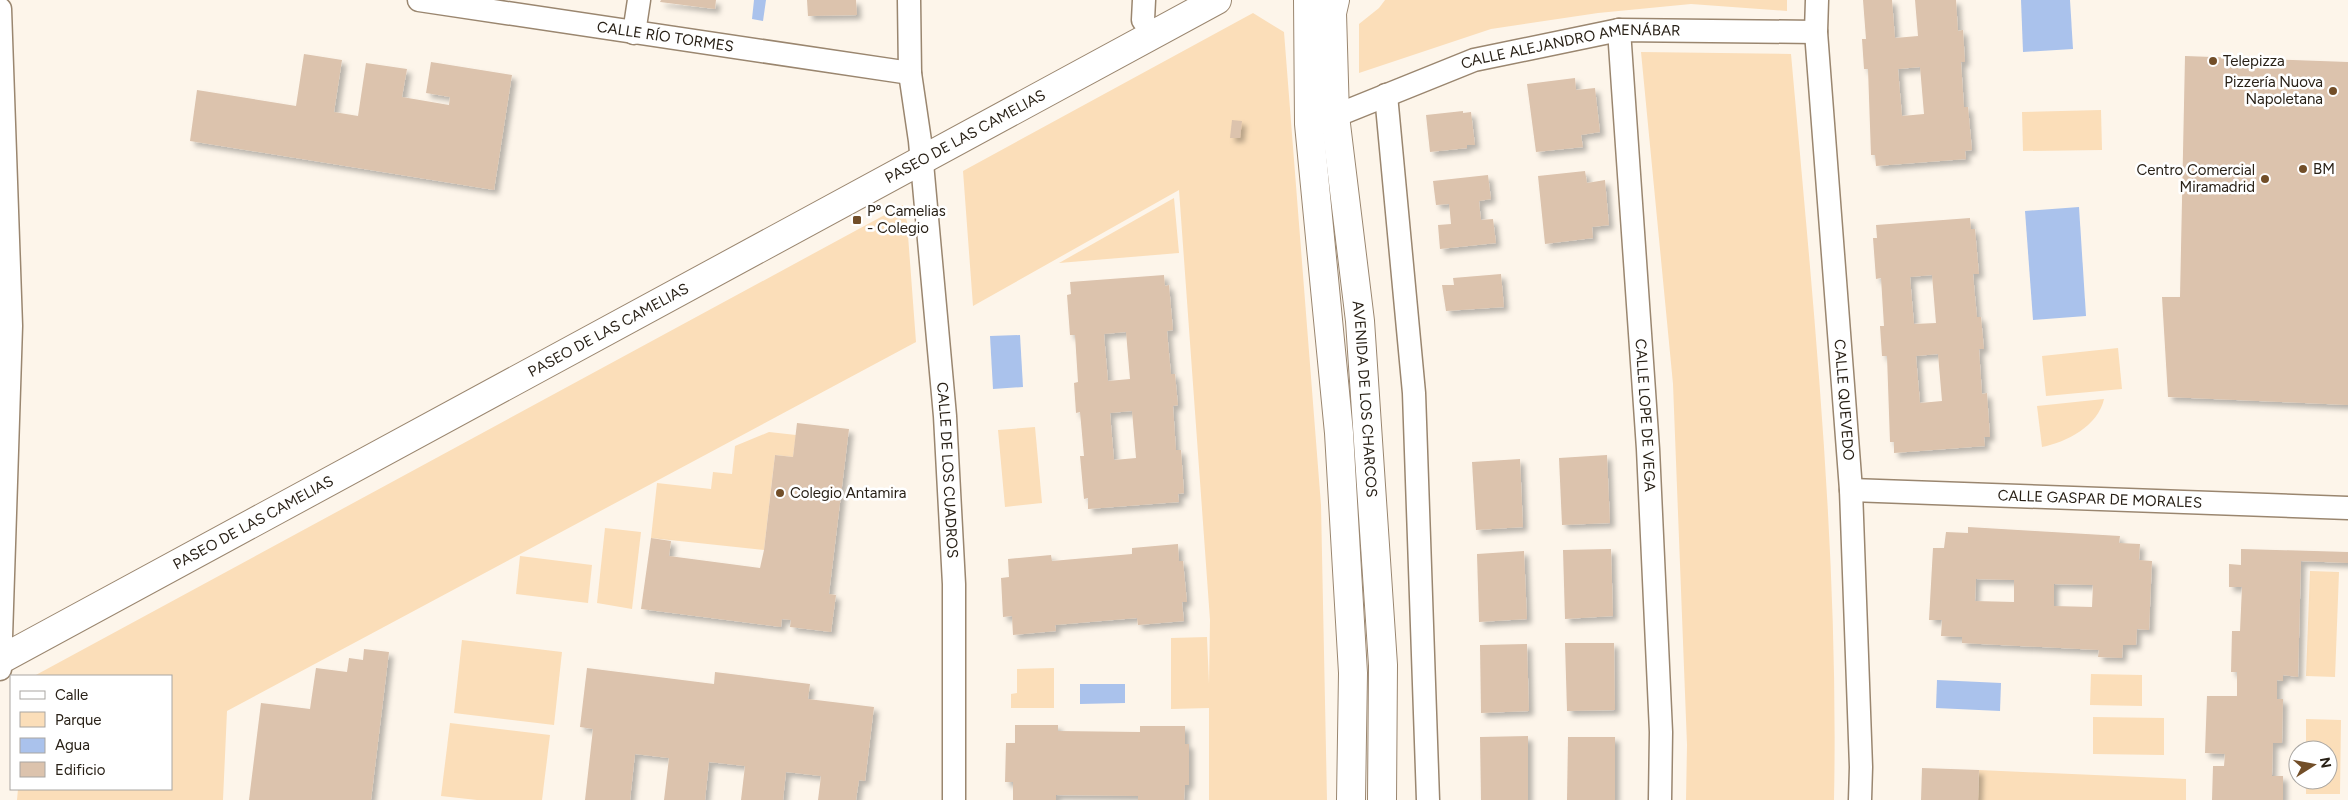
<svg xmlns="http://www.w3.org/2000/svg" width="2348" height="800" font-family="Figtree,sans-serif">
<style>
.green{fill:#fbdeb9}
.water{fill:#aac2ec}
.building{fill:#dcc3ad;fill-rule:evenodd;filter:url(#shadow)}
.lines{fill:none;stroke-linecap:round;stroke-linejoin:round}
.minor-casing{stroke:#9a866f;stroke-width:25}
.tertiary-casing{stroke:#9a866f;stroke-width:30}
.minor{stroke:#fff;stroke-width:22}
.tertiary{stroke:#fff;stroke-width:28}
.poi-dot{fill:#724e28;stroke:#fff;stroke-width:2}
.labels{text-anchor:middle;dominant-baseline:central;stroke-width:5;stroke-linejoin:round;paint-order:stroke}
.street-label{font-size:15px;fill:#292117;stroke:#fff}
.poi-label{font-size:15px;fill:#292117;stroke:#fff;text-anchor:start}
</style>
<defs>
<filter id="shadow"><feDropShadow dx="4.5" dy="4.5" stdDeviation="2.5" flood-color="#0004"/></filter>
</defs>
<rect width="100%" height="100%" fill="#fdf5ea"/>
<g class="green">
<polygon points="1385,0 1787,0 1787,11 1691,4 1598,13 1491,29 1359,73 1359,24 1379,8"/>
<polygon points="1253,13 1284,32 1321,505 1327,800 1209,800 1209,708 1171,709 1171,638 1207,637 1209,684 1210,620 1179,190 973,306 963,171"/>
<path d="M1641 52 1791 54C1813 302 1839 551 1834 800H1686L1687 745 1673 384Z"/>
<polygon points="2101,110 2102,150 2023,151 2022,112"/>
<polygon points="1174,198 1179,253 1059,263"/>
<polygon points="903,205 907,222 916,342 227,711 223,800 17,800 18,789 171,789 171,676 34,676"/>
<polygon points="2118,348 2122,389 2046,396 2042,356"/>
<path d="M2104 399C2098 426 2067 442 2042 447L2037 406Z"/>
<polygon points="1035,427 1042,503 1005,507 998,430"/>
<polygon points="769,432 796,435 793,457 775,455 764,550 651,538 657,483 711,489 713,472 732,474 735,446"/>
<polygon points="605,528 641,532 632,609 597,603"/>
<polygon points="520,556 592,565 588,603 516,594"/>
<polygon points="2310,571 2339,572 2335,677 2306,676"/>
<polygon points="462,640 562,652 554,725 454,713"/>
<polygon points="1054,668 1054,708 1011,708 1011,694 1017,693 1017,669"/>
<polygon points="2091,674 2142,675 2142,706 2090,705"/>
<polygon points="2093,717 2164,718 2164,755 2093,754"/>
<polygon points="2306,719 2341,720 2340,794 2306,794 2306,780 2328,780 2328,750 2306,750"/>
<polygon points="450,723 550,735 542,800 477,800 441,796"/>
<polygon points="1979,770 2186,779 2186,800 1978,800"/>
</g>
<g class="water">
<polygon points="754,0 766,0 763,21 752,19"/>
<polygon points="2021,0 2070,0 2073,49 2023,52"/>
<polygon points="2079,207 2086,316 2033,320 2025,211"/>
<polygon points="1020,335 1023,387 993,389 990,336"/>
<polygon points="1937,680 2001,683 2000,711 1936,708"/>
<polygon points="1080,684 1125,684 1125,703 1080,704"/>
</g>
<g class="building">
<polygon points="661,0 716,0 715,9 660,2"/>
<polygon points="807,0 856,0 857,15 808,16"/>
<path d="M1863 0H1892L1895 38 1918 36 1915 0H1956L1958 31 1963 30 1965 62H1961L1964 107H1968L1972 150 1965 151 1966 159 1876 166 1875 155H1871L1868 69H1864L1862 39H1866ZM1920 67 1924 114 1902 116 1898 69Z"/>
<polygon points="304,54 342,60 334,112 358,116 366,63 407,69 402,97 449,105 450,97 426,93 431,62 512,75 494,190 190,141 197,90 296,106"/>
<polygon points="2185,56 2348,62 2348,405 2168,397 2162,297 2180,297"/>
<polygon points="1575,78 1576,90 1595,88 1600,132 1581,135 1583,147 1536,152 1527,84"/>
<polygon points="1463,111 1463,113 1471,112 1475,145 1467,145 1467,148 1430,152 1426,115"/>
<polygon points="1232,120 1242,121 1240,138 1230,138"/>
<polygon points="1585,171 1587,183 1605,180 1609,225 1592,227 1593,238 1545,244 1538,176"/>
<polygon points="1488,175 1491,199 1479,201 1480,211 1481,220 1493,219 1496,243 1440,249 1438,225 1451,224 1450,213 1449,204 1436,205 1433,181"/>
<path d="M1970 218 1971 229H1975L1979 274H1973L1977 317H1981L1984 349H1979L1982 394 1987 393 1990 437H1984L1985 446 1894 453V442H1890L1887 356H1882L1880 326H1884L1881 278 1876 279 1873 238H1877L1876 225ZM1932 275 1936 323 1914 324 1910 277ZM1938 354 1942 401 1920 403 1916 356Z"/>
<polygon points="1501,274 1504,307 1446,311 1442,285 1454,285 1453,278"/>
<path d="M1164 275 1165 286 1169 285 1173 330 1167 331 1171 374H1175L1178 405 1173 406 1176 450H1181L1184 493 1178 494 1179 502 1088 509V498L1084 499 1080 456H1084L1080 412 1076 413 1074 383 1078 382 1075 335H1070L1067 295 1071 294 1070 282ZM1126 332 1130 379 1108 381 1104 334ZM1132 411 1136 458 1114 460 1110 413Z"/>
<polygon points="797,423 849,429 829,594 836,595 831,632 790,627 791,620 782,619 781,627 641,609 651,538 671,541 669,556 760,568 764,550 775,455 793,457"/>
<polygon points="1607,455 1610,523 1562,525 1559,458"/>
<polygon points="1520,459 1523,527 1476,530 1472,462"/>
<path d="M1968 527 2120 536 2119 543 2140 544 2139 560 2152 561 2149 630 2137 629 2136 645H2123L2122 658 2098 657 2099 650 1962 643V637L1941 636 1942 620H1929L1933 548H1944L1946 532 1968 533ZM1976 579 2014 580V602L1975 601ZM2054 584 2093 585 2092 607 2054 606Z"/>
<polygon points="1178,544 1179,561 1183,561 1187,602 1182,602 1184,621 1138,625 1137,618 1055,625 1056,631 1013,635 1012,616 1003,617 1001,578 1009,577 1008,559 1051,555 1052,561 1132,554 1132,548"/>
<polygon points="1611,549 1613,616 1565,619 1563,550"/>
<polygon points="2241,549 2348,552 2348,563 2301,561 2298,677 2283,675 2283,681 2277,680 2277,699 2283,699 2282,743 2273,743 2272,776 2283,776 2283,800 2212,800 2213,766 2224,766 2225,754 2205,753 2207,696 2237,696 2237,672 2231,672 2232,631 2240,631 2242,587 2229,587 2229,564 2241,565"/>
<polygon points="1524,551 1527,619 1479,622 1477,554"/>
<polygon points="1565,643 1614,643 1615,710 1567,711"/>
<polygon points="1527,644 1529,711 1481,713 1480,645"/>
<polygon points="364,649 389,652 371,800 249,800 261,703 310,709 316,668 347,672 349,658 363,660"/>
<polygon points="587,668 714,684 715,672 810,684 808,699 874,707 865,781 859,780 856,800 818,800 821,776 786,772 783,800 741,800 745,766 709,762 705,800 664,800 669,758 635,754 630,800 585,800 593,729 580,727"/>
<polygon points="1015,725 1058,725 1058,731 1140,732 1140,726 1185,726 1185,744 1189,744 1189,785 1185,785 1184,800 1138,800 1138,796 1056,795 1056,800 1013,800 1013,782 1005,782 1006,743 1015,743"/>
<polygon points="1528,736 1528,800 1481,800 1480,737"/>
<polygon points="1568,737 1615,737 1615,800 1567,800"/>
<polygon points="1922,768 1979,770 1978,800 1921,800"/>
</g>
<g class="lines">
<defs>
<g id="minor">
<path id="s1" d="M419 0 910 73"/>
<path id="s2" d="M909 0 910 73 920 141 945 416 954 584V800"/>
<path id="s3" d="M1817 0 1816 32 1851 490 1861 767 1860 800"/>
<polyline points="0,9 11,326 0,669"/>
<polyline points="1143,20 1144,0"/>
<path id="s4" d="M1619 30 1648 449 1661 732 1660 800"/>
<polyline points="634,33 639,0"/>
<polyline points="1386,95 1414,393 1428,800"/>
<path id="s5" d="M1335 116 1474 60 1619 30 1816 32"/>
<path id="s6" d="M1851 490 2348 508"/>
</g>
<g id="tertiary">
<polyline points="1308,0 1309,124 1339,433 1353,673 1351,800"/>
<path id="s7" d="M1335 0 1332 13 1335 116 1360 321 1383 665 1382 800"/>
<path id="s8" d="M0 660 1217 0"/>
</g>
</defs>
<use href="#minor" class="minor-casing"/>
<use href="#tertiary" class="tertiary-casing"/>
<use href="#minor" class="minor"/>
<use href="#tertiary" class="tertiary"/>
</g>
<g class="poi-dot">
<circle cx="2213" cy="61" r="5"/>
<circle cx="2333" cy="91" r="5"/>
<circle cx="2303" cy="169" r="5"/>
<circle cx="2265" cy="179" r="5"/>
<rect x="852" y="215" width="10" height="10" rx="2.5"/>
<circle cx="780" cy="493" r="5"/>
</g>
<g class="labels">
<g class="street-label">
<text stroke="none"><textPath href="#s1" startOffset="249">CALLE RÍO TORMES</textPath></text>
<text stroke="none"><textPath href="#s5" startOffset="248">CALLE ALEJANDRO AMENÁBAR</textPath></text>
<text stroke="none"><textPath href="#s8" startOffset="1098">PASEO DE LAS CAMELIAS</textPath></text>
<text stroke="none"><textPath href="#s8" startOffset="692">PASEO DE LAS CAMELIAS</textPath></text>
<text stroke="none"><textPath href="#s7" startOffset="401">AVENIDA DE LOS CHARCOS</textPath></text>
<text stroke="none"><textPath href="#s3" startOffset="401">CALLE QUEVEDO</textPath></text>
<text stroke="none"><textPath href="#s4" startOffset="386">CALLE LOPE DE VEGA</textPath></text>
<text stroke="none"><textPath href="#s2" startOffset="472">CALLE DE LOS CUADROS</textPath></text>
<text stroke="none"><textPath href="#s6" startOffset="249">CALLE GASPAR DE MORALES</textPath></text>
<text stroke="none"><textPath href="#s8" startOffset="288">PASEO DE LAS CAMELIAS</textPath></text>
</g>
<g class="poi-label">
<text x="2223" y="61">Telepizza</text>
<text x="2323" y="82" text-anchor="end">Pizzería Nuova<tspan x="2323" dy="17">Napoletana</tspan></text>
<text x="2313" y="169">BM</text>
<text x="2255" y="170" text-anchor="end">Centro Comercial<tspan x="2255" dy="17">Miramadrid</tspan></text>
<text x="867" y="211">Pº Camelias<tspan x="867" dy="17">- Colegio</tspan></text>
<text x="790" y="493">Colegio Antamira</text>
</g>
</g>
<rect x="10" y="675" width="162" height="115" fill="#ffffff" stroke="#a9a6a2"/>
<rect x="20" y="691" width="25" height="8" fill="#ffffff" stroke="#a9a6a2"/>
<text x="55" y="700" font-size="15" fill="#292117">Calle</text>
<rect x="20" y="712" width="25" height="15" fill="#fbdeb9" stroke="#a9a6a2"/>
<text x="55" y="725" font-size="15" fill="#292117">Parque</text>
<rect x="20" y="738" width="25" height="15" fill="#aac2ec" stroke="#a9a6a2"/>
<text x="55" y="750" font-size="15" fill="#292117">Agua</text>
<rect x="20" y="762" width="25" height="15" fill="#dcc3ad" stroke="#a9a6a2"/>
<text x="55" y="775" font-size="15" fill="#292117">Edificio</text>
<g transform="translate(2313 765) rotate(79)"><circle r="24" fill="#ffffff" stroke="#a9a6a2"/>
<path d="M0-4L9 19L0 12L-9 19Z" fill="#724e28"/>
<text y="-8" font-size="14" font-weight="bold" text-anchor="middle" fill="#292117">N</text>
</g>
</svg>
